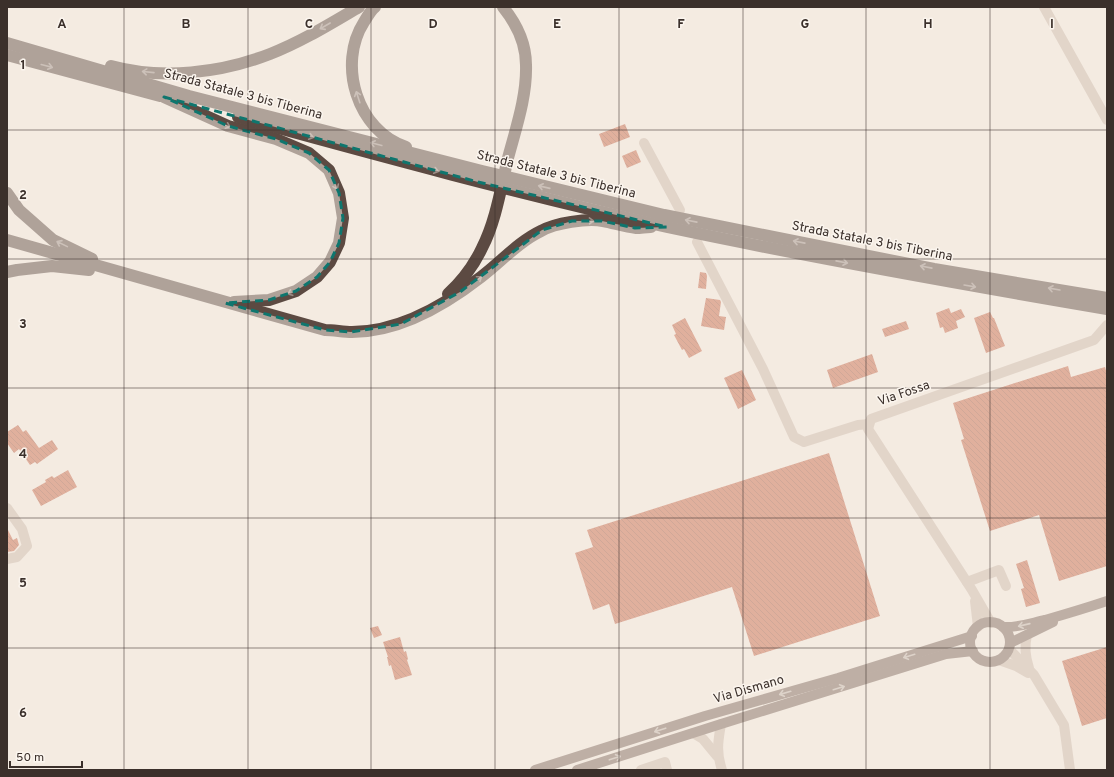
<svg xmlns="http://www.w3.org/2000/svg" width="1114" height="777" font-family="Overpass,sans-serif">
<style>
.building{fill:url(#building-back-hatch)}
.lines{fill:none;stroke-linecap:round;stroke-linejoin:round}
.minor{stroke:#cdbbac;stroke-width:10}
.major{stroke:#7d675c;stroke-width:10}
.highway{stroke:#5c4a42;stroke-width:12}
.oneway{stroke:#9c8e87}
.oneway2{stroke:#c2b5ac}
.marked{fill:none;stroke:#0f766e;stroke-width:3;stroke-dasharray:8 5;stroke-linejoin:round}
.grid{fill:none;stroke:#3b302b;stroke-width:1;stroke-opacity:0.55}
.labels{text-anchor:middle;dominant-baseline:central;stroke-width:3;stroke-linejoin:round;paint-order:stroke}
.street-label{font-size:13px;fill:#3b302b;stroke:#fbf5ee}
.grid-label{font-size:13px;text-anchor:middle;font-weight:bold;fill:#3b302b;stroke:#fbf5ee;stroke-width:3;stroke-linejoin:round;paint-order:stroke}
</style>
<defs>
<pattern id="building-back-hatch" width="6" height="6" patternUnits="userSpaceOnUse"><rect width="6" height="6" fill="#c8694b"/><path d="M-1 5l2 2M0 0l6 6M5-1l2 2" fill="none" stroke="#a4573f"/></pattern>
</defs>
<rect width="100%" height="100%" fill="#f4ebe1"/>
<g class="building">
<polygon points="625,124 630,137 604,147 599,134"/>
<polygon points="636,150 641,162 627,168 622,156"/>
<polygon points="700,272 706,273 707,276 706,289 698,288"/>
<polygon points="706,298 720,300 721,302 719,316 726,317 724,330 701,326"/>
<polygon points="949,308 951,313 961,309 965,317 956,321 958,328 945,333 943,327 940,328 936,313"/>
<polygon points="990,312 993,318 994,318 1005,346 986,353 974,318"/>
<polygon points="685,318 702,351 689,358 684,349 682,350 674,335 676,334 672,325"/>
<polygon points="906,321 909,329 885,337 882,329"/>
<polygon points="872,354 878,372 833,388 827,370"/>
<polygon points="1068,366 1071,377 1105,367 1107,374 1107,566 1059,581 1039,515 990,531 961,440 964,439 953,403"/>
<polygon points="742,370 756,400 738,409 724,378"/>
<polygon points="18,425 23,432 26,430 39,448 52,440 58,449 37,464 35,462 30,465 19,449 14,453 7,443 7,432"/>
<polygon points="829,453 880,616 754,656 732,587 615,624 609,604 593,610 575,553 593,547 587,530"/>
<polygon points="68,470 77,487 41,506 32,490 46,482 45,480 52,476 54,478"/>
<polygon points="7,528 13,540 17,538 19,545 14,551 7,552"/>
<polygon points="1027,560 1040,603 1026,607 1021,589 1024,588 1016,564"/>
<polygon points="378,626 382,635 374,638 370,628"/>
<polygon points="400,637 404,652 406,651 408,659 407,660 412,675 395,680 391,665 389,666 387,657 388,657 383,642"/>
<polygon points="1107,647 1107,718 1082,726 1062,661"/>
</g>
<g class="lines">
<g class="minor">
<polyline points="1044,7 1107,120"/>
<polyline points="644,143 680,210"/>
<polyline points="697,242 763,369 794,437 804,442 858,425 869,424"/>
<polyline points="7,508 22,529 27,546 17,557 7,559"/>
<polyline points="967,582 999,570 1006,586"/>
<polyline points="975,601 978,627"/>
<polyline points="991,623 972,590 868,429 871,419 1094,340 1107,325"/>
<path d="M1027 635C1024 647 1025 656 1029 668"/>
<polyline points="1009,649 1034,675 1064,725 1070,770"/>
<polyline points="999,660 1016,666 1028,673"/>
<path d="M721 724C718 742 716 751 722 770"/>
<polyline points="693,733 703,739 717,756"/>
<polyline points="641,770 665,762 667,770"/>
</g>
<g class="major">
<circle cx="990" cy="642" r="20"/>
<path d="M1003 627C1017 628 1031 623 1045 620 1066 614 1086 608 1107 601"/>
<polyline points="1010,643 1053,622"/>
<polyline points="535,770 705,716 838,678 972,636"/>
<polyline points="577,770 721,724 946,654 973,651"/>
</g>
<g class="highway">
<path d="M375 7C370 11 368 16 364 22 337 64 357 131 406 147"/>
<polyline points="7,43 189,96 482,171 664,215 934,269 1107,298"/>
<polyline points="7,55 160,96"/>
<path d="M111 66C162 80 221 73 270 54 301 42 330 24 359 7"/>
<polyline points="164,97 228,126 276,139 309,153 329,170 339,193 343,218 339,243 330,262 317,277 296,291 269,300 234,302"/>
<path d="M238 117C380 156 523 195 667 227 813 258 960 284 1107 309"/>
<polyline points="7,193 19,210 53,240 92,259"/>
<path d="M7 240 325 330C334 330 343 332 352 332 398 332 445 305 481 277 501 262 518 242 541 231 555 223 587 218 603 221 614 223 625 227 636 228 641 228 646 227 651 227"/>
<polyline points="7,272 17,270 52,266 89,270"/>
<path d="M448 294C462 281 474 265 482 248 496 221 501 187 508 158 516 128 527 96 526 65 526 43 516 23 503 7"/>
</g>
</g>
<defs><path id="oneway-shaft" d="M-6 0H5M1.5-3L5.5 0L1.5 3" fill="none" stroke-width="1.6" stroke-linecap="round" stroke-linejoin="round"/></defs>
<g class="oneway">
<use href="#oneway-shaft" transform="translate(325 26) rotate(150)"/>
<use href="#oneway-shaft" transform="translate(47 66) rotate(15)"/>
<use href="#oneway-shaft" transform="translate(148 72) rotate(-174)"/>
<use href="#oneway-shaft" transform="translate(358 97) rotate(-108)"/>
<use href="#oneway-shaft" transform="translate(225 125) rotate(22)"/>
<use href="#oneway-shaft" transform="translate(308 136) rotate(15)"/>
<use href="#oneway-shaft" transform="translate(376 144) rotate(-166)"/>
<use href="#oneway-shaft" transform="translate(433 170) rotate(15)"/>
<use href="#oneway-shaft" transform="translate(335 184) rotate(65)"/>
<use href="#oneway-shaft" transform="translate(544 187) rotate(-167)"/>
<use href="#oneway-shaft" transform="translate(588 221) rotate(-2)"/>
<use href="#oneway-shaft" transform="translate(691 221) rotate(-169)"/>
<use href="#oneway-shaft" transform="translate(799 242) rotate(-169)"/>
<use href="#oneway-shaft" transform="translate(62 244) rotate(-154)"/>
<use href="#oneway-shaft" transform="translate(842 262) rotate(11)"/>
<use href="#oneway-shaft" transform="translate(926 267) rotate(-169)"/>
<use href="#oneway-shaft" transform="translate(477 280) rotate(-36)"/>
<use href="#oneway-shaft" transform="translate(970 286) rotate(10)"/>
<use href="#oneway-shaft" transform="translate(1054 289) rotate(-170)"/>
<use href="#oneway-shaft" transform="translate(293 292) rotate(158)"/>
</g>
<g class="oneway2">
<use href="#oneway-shaft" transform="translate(1024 625) rotate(167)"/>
<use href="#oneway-shaft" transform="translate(909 656) rotate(163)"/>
<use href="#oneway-shaft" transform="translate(839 688) rotate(-17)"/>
<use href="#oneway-shaft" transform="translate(785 693) rotate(164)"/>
<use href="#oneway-shaft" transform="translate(660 730) rotate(162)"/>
<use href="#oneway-shaft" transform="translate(615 758) rotate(-18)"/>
</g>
<path d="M0 0H1114V777H0ZM164 97 478 182 667 227 635 228 602 221H572L542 230 460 292 401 324 351 332 325 330 225 303 269 300 296 291 317 277 330 262 339 243 343 218 339 193 329 170 309 153 276 139 228 126Z" fill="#f4ebe1" fill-opacity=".55" fill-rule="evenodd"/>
<path class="marked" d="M164 97 478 182 667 227 635 228 602 221H572L542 230 460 292 401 324 351 332 325 330 225 303 269 300 296 291 317 277 330 262 339 243 343 218 339 193 329 170 309 153 276 139 228 126Z"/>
<path class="grid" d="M124 7V770M248 7V770M371 7V770M495 7V770M619 7V770M743 7V770M866 7V770M990 7V770M7 130H1107M7 259H1107M7 388H1107M7 518H1107M7 648H1107"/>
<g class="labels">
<g class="street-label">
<text transform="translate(243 95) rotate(15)">Strada Statale 3 bis Tiberina</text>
<text transform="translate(556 175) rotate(14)">Strada Statale 3 bis Tiberina</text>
<text transform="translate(872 242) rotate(11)">Strada Statale 3 bis Tiberina</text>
<text transform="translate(904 394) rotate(-19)">Via Fossa</text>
<text transform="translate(749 690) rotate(-16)">Via Dismano</text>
</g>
</g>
<g class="grid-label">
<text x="62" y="28">A</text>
<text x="186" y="28">B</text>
<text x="309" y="28">C</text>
<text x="433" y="28">D</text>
<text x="557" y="28">E</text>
<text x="681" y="28">F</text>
<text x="805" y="28">G</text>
<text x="928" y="28">H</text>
<text x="1052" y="28">I</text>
<text x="23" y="69">1</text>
<text x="23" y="199">2</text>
<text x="23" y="328">3</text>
<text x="23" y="458">4</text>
<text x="23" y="587">5</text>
<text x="23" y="717">6</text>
</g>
<rect width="1114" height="777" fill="none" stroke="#3b302b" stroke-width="16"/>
<path d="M10 761v6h72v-6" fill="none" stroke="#3b302b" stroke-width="2"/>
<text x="16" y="761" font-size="12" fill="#3b302b" stroke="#fbf5ee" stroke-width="3" paint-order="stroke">50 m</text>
</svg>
